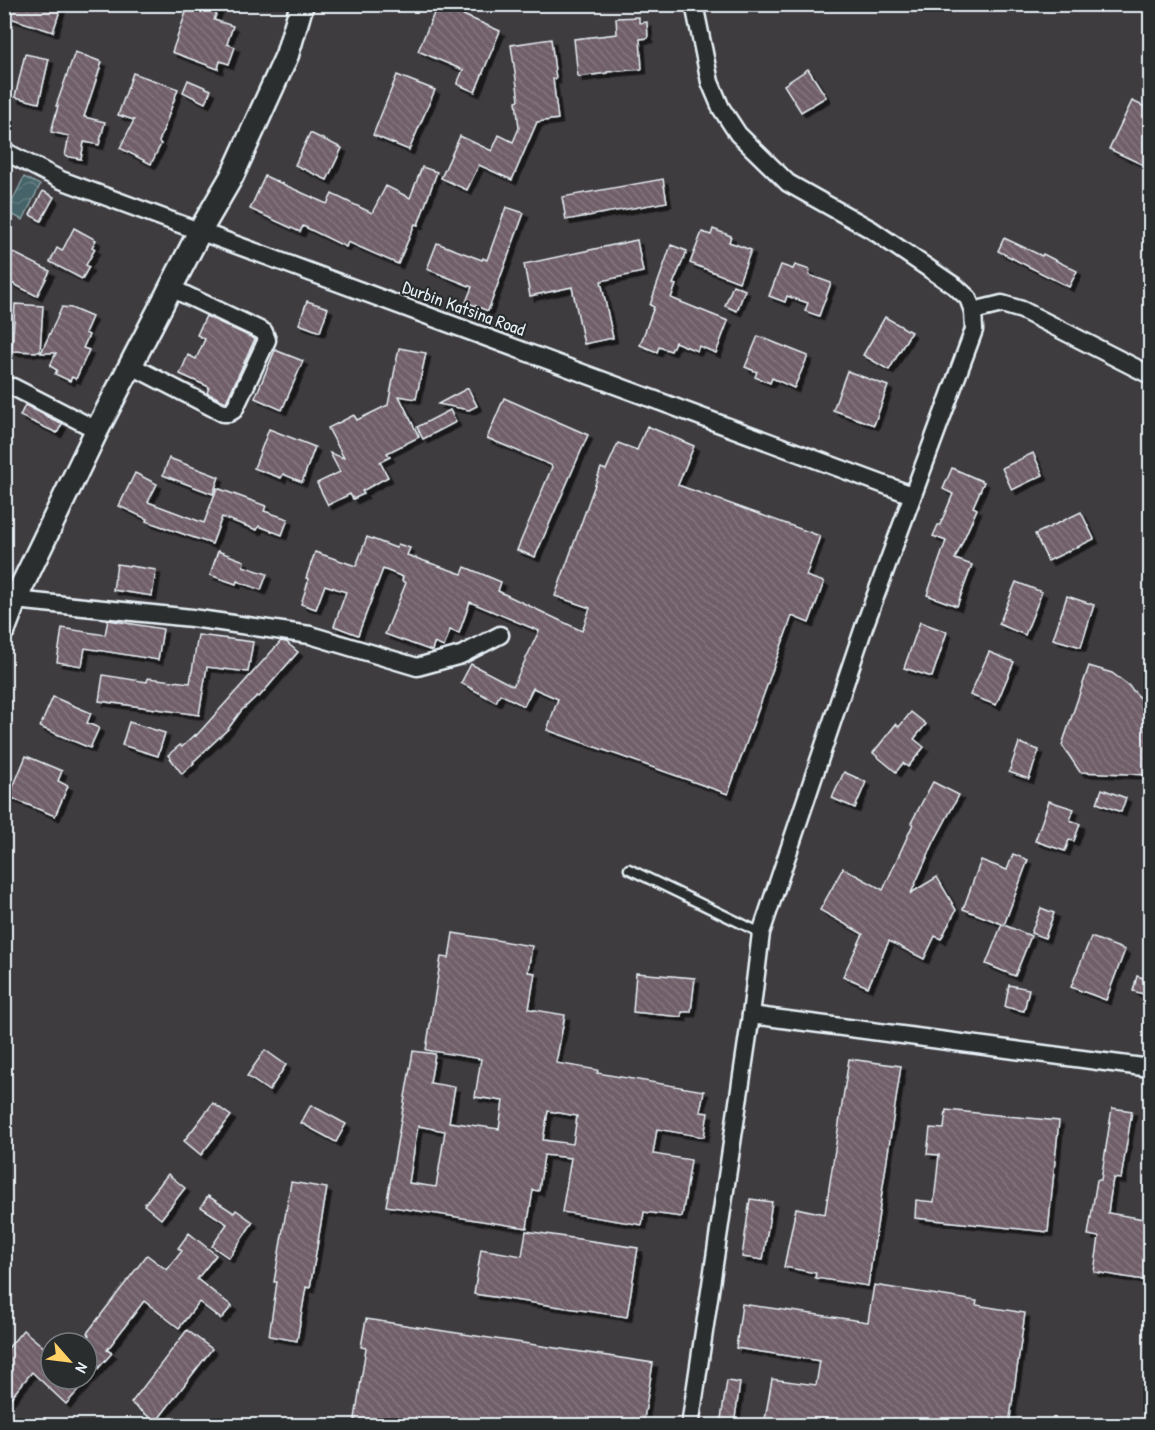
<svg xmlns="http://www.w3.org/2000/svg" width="1155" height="1430" font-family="'Patrick Hand',sans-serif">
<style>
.water{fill:url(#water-waves);stroke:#869ca1;stroke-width:1.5}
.building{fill:url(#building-back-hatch);stroke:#e8f1f8;stroke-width:1.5;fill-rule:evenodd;filter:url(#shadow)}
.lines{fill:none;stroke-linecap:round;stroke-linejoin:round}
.lane-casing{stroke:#e8f1f8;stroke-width:13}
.street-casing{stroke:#e8f1f8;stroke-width:21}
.secondary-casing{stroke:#e8f1f8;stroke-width:27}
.lane{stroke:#2a2d2e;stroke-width:8}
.street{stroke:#2a2d2e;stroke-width:16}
.secondary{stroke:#2a2d2e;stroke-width:22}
.labels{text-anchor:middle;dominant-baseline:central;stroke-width:4.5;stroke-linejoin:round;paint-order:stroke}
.street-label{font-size:18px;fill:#e8f1f8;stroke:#2a2d2e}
</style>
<defs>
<pattern id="water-waves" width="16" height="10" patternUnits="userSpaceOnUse" patternTransform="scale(1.5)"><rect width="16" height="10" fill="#456367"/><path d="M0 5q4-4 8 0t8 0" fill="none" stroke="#607a7e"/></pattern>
<pattern id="building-back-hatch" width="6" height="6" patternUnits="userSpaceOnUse" patternTransform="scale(1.5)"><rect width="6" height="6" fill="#705e67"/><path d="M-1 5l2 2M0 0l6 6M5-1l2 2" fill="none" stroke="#84767e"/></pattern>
<filter id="shadow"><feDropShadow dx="4.5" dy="4.5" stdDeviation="0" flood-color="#0009"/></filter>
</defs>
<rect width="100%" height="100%" fill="#3f3c3f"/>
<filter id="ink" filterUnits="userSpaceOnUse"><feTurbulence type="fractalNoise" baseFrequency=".0167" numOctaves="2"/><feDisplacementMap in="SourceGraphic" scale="12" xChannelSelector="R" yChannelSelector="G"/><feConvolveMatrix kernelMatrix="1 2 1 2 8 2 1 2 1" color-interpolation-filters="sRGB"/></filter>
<g filter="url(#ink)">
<polygon class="water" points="24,177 40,185 23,220 7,212"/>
<g class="building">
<polygon points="4,4 62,4 53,32 4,16"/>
<polygon points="189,4 220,4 214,20 233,26 227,44 235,47 229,64 220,61 218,69 172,52"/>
<polygon points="438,4 500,31 475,92 457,84 463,70 418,51"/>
<polygon points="639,17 639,23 647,22 648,38 640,39 642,69 607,72 607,73 578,77 574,39 617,34 616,18"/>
<polygon points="551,39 556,79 553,79 558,119 537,122 512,180 479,165 467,190 441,178 460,136 492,151 499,135 513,142 519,128 516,101 519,100 511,45"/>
<polygon points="75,52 102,62 84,117 105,122 99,145 84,142 81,159 65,156 69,136 51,132 58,106 56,106"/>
<polygon points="25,54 49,59 39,103 15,97"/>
<polygon points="808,69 826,97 801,112 784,85"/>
<polygon points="133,73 178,89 159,142 161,144 151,164 120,148 134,120 118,115"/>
<polygon points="397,75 435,90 409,150 373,135"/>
<polygon points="188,80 211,90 205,103 183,92"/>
<polygon points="1132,101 1150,109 1150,168 1109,149"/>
<polygon points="310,133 342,148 327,180 295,165"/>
<polygon points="422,167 437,172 418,225 415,224 398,264 348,242 346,247 303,226 300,232 250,209 265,176 327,204 332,194 372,213 386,186 410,198"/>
<polygon points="663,179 667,202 566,220 562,197"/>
<polygon points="43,191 54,197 41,221 30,215"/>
<polygon points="506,207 524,213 488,311 466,302 472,287 427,269 437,243 482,260 483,258 487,260"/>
<polygon points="74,228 96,240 92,247 95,249 86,265 89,267 82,279 50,262 57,248 62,251"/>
<polygon points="713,229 731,236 729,242 751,250 739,282 690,263 702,232 711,235"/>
<polygon points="1004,238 1042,256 1043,254 1077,271 1069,287 998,251"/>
<polygon points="637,240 643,272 601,281 613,338 584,344 572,287 530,296 524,264"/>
<polygon points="671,245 687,251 673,284 676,285 671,298 728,321 716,353 699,346 697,351 675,342 671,351 659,347 657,352 640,345 654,307 650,305"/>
<polygon points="8,250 50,271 37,296 4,279 4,257"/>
<polygon points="781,265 793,269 795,265 810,270 809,275 831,283 819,316 805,311 808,303 787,296 785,302 769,296"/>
<polygon points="733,285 745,290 737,311 725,306"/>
<polygon points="307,301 328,308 320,332 299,324"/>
<polygon points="15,304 43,306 40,352 12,351"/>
<polygon points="62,307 71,308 92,317 85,333 89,335 83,348 89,350 76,379 72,377 70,381 55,374 57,370 50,366 56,353 41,353"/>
<polygon points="206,316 255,339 226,402 207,393 209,387 180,374 188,355 196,359 205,339 197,335"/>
<polygon points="885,317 911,332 889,370 863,355"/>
<polygon points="758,336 808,356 794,388 772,378 770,383 755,377 757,372 745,367"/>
<polygon points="399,348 426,353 416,399 399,396 419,437 387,453 390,457 380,462 388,477 362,491 364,494 353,499 350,494 328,505 317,483 340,472 330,453 344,458 328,428 354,415 357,420 388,405"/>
<polygon points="275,350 303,361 282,410 255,398"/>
<polygon points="847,371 888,386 874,425 833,410"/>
<polygon points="468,388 477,406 469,410 438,404"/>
<polygon points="504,398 588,435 535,557 517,550 552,467 551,465 487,438"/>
<polygon points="25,405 62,424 57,433 20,416"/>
<polygon points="450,410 456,422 423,439 417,427"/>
<polygon points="647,426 694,446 678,485 820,536 806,576 824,582 809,623 792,616 728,794 547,730 558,699 533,688 524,706 500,694 496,702 461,683 471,664 513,686 539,631 470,602 459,633 450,630 444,647 434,643 432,651 385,634 406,583 402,581 403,577 383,569 358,635 334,626 346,592 325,585 316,609 301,604 309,579 306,578 315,552 356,566 367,537 396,548 398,544 410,548 407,555 462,574 465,567 501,582 498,591 582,631 590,608 555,596 601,468 606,470 618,443 637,450"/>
<polygon points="269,429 315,447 302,482 283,474 281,478 254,468"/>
<polygon points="1033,453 1043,475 1012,490 1002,468"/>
<polygon points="169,458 219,477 213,494 163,475"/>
<polygon points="952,468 984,482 973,507 977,509 955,559 972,565 957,606 927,595 946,541 933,536 938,525 940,525 953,494 943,489"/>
<polygon points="135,473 157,484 148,502 204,523 217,488 266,506 264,511 288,519 282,535 259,526 257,530 222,517 212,544 146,521 147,519 119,506"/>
<polygon points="1081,512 1094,539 1048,561 1035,534"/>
<polygon points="218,551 244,561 243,566 267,574 261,590 237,581 236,584 210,575"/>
<polygon points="117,564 156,570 152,596 113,590"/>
<polygon points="1016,582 1042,592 1025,635 999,624"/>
<polygon points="1067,596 1094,605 1081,647 1053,639"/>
<polygon points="108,620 163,629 158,660 85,648 82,666 57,662 62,628 105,635"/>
<polygon points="920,622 947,632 932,677 904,668"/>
<polygon points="198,635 253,642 248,672 207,667 199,715 99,701 103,675 147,682 148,678 190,683"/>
<polygon points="281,641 286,642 298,652 259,697 257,696 241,711 228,729 193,762 194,763 182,774 168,755 180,745 182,747 196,734 195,737"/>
<polygon points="989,652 1014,662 996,705 970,695"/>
<polygon points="1089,666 1112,673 1128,685 1144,702 1150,715 1150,775 1080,772 1062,745"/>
<polygon points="53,697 91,713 87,723 99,728 90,748 40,727"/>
<polygon points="911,712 926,724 914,739 924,747 908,767 903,763 896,772 873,753 896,724 899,727"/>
<polygon points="129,722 165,733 158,756 122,745"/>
<polygon points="1019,743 1039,750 1029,779 1009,772"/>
<polygon points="26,756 62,771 58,781 68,786 55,816 9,797"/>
<polygon points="844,772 866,782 855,808 832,798"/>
<polygon points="933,782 959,795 934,842 911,893 937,877 956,910 941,939 935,936 924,959 889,941 868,987 843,976 863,934 820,910 843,868 883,890 913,824 911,823"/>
<polygon points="1102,789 1126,798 1121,812 1097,803"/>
<polygon points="1049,801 1074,809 1070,820 1080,824 1074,841 1069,840 1065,851 1035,841"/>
<polygon points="1013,854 1028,860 1004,925 1031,936 1015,976 986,964 1002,924 963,909 981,860 1007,870"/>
<polygon points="1041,908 1054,913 1045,938 1031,933"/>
<path d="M453 933 532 946 528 972 535 973 529 1009 565 1015 556 1063 598 1070 597 1073 704 1091 700 1112 708 1113 704 1137 657 1129 653 1154 691 1160 682 1217 644 1212 642 1225 562 1212 571 1158 544 1155 539 1191 533 1190 527 1228 386 1206 413 1051 435 1054 430 1083 455 1087 449 1122 499 1129 503 1101 475 1097 481 1059 426 1050 441 957 449 958ZM548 1111 577 1116 573 1144 543 1140ZM418 1126 445 1131 436 1187 409 1183Z"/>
<polygon points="1091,937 1125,950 1106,1000 1071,987"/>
<polygon points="636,973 695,978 691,1012 682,1012 682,1017 633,1012"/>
<polygon points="1137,976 1150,980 1150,996 1133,991"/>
<polygon points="1009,985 1029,989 1024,1011 1005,1007"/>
<polygon points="265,1050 286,1065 269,1091 247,1076"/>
<polygon points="849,1059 901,1066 868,1286 815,1278 816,1273 784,1267 796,1208 825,1214"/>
<polygon points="213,1103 231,1116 201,1155 184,1141"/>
<polygon points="311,1105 346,1124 336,1142 301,1123"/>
<polygon points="1112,1108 1132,1111 1121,1179 1113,1178 1108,1213 1150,1220 1150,1281 1094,1272 1099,1237 1088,1235 1097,1180 1101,1180"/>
<polygon points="946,1110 1059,1121 1048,1232 915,1218 916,1200 934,1202 939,1155 927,1154 930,1128 944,1129"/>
<polygon points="168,1174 185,1188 161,1219 144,1205"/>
<polygon points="291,1182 327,1188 310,1288 306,1287 297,1341 269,1336 277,1282 274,1282"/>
<polygon points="208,1196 234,1213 236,1210 253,1222 229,1258 212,1246 227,1224 201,1207"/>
<polygon points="750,1199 772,1202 763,1260 742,1257"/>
<polygon points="526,1231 638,1248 627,1317 474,1294 481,1249 522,1256"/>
<polygon points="189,1233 216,1255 197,1279 232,1306 221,1319 199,1302 179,1328 144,1301 107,1350 112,1353 66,1404 32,1372 4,1406 4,1353 23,1330 51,1353 51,1379 87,1379 89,1335 87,1333 147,1255 167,1270 182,1251 178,1248"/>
<polygon points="874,1285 977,1301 976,1305 1025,1313 1009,1425 764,1425 772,1379 816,1385 820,1361 736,1348 742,1304 868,1322"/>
<polygon points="366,1319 653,1363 643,1425 354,1425 366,1348 361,1347"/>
<polygon points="187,1330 212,1349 156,1422 131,1403"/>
<polygon points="727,1381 740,1383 734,1425 720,1425"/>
</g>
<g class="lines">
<defs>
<polyline id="lane" points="629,869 761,933"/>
<g id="street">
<polyline points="4,151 61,180 912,495"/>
<polyline points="973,311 1002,304 1022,310 1150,375"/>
<polyline points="130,365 223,413 229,413 234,410 267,340 264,332 171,288"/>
<polyline points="4,388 13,387 97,430"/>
<polyline points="15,600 192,618 310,635 417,667 461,655 500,635"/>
<polyline points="751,1015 1150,1068"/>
<polyline points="690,1426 751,1015 761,933 864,627 974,330 973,311 968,298 956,287 872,230 788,183 738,134 721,108 710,82 694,4"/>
</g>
<polyline id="secondary" points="4,629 15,600 97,430 200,231 232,176 287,55 302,4"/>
</defs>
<use href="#lane" class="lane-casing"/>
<use href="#street" class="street-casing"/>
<use href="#secondary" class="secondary-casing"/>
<use href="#lane" class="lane"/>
<use href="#street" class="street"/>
<use href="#secondary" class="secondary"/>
</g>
</g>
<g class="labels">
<g class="street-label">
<text transform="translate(464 308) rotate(20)">Durbin Katsina Road</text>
</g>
</g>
<rect width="1155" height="1430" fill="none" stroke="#2a2d2e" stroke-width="24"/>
<rect x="12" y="12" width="1131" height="1406" fill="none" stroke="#e8f1f8" stroke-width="2" filter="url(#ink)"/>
<g transform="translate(69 1361) rotate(118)"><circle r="28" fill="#2a2d2e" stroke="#767b7f" stroke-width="1.5"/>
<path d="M0-4.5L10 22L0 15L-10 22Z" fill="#ffd166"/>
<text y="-9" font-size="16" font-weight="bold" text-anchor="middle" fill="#e8f1f8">N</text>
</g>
</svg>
